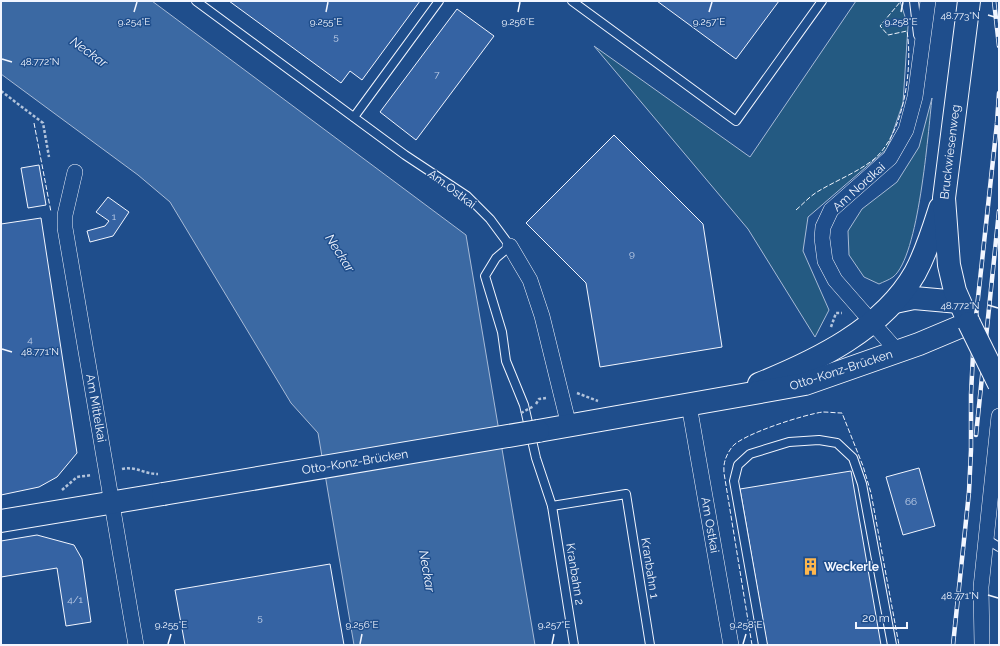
<svg xmlns="http://www.w3.org/2000/svg" width="1000" height="646" font-family="Raleway,sans-serif">
<style>
.green{fill:#245a82;stroke:#a8bbd7}
.water{fill:#3b69a3;stroke:#a8bbd7}
.building{fill:#3563a3;stroke:#f2f6ff}
.lines{fill:none;stroke-linecap:round;stroke-linejoin:round}
.lane-casing{stroke:#f2f6ff;stroke-width:10}
.street-casing{stroke:#f2f6ff;stroke-width:16}
.secondary-casing{stroke:#f2f6ff;stroke-width:24}
.path{stroke:#b3c4dc;stroke-width:2.5;stroke-dasharray:3 2;stroke-linecap:butt}
.lane{stroke:#1f4e8c;stroke-width:8}
.street{stroke:#1f4e8c;stroke-width:15}
.secondary{stroke:#1f4e8c;stroke-width:22}
.rail-casing{stroke:#f2f6ff;stroke-width:4.5}
.rail{stroke:#1f4e8c;stroke-width:3;stroke-dasharray:9;stroke-linecap:butt}
.secondary-bridge-casing{stroke:#f2f6ff;stroke-width:24;stroke-linecap:butt}
.path-bridge{stroke:#b3c4dc;stroke-width:2.5;stroke-dasharray:3 2;stroke-linecap:butt}
.secondary-bridge{stroke:#1f4e8c;stroke-width:22}
.fence{stroke:#f2f6ff;stroke-width:1;stroke-dasharray:5 2;stroke-linecap:butt}
.ticks{fill:none;stroke:#f2f6ff;stroke-width:1.5}
.labels{text-anchor:middle;dominant-baseline:central;stroke-width:3;stroke-linejoin:round;paint-order:stroke}
.number-label{font-size:10px;fill:#c3d1e8}
.street-label{font-size:12px;fill:#f2f6ff;stroke:#1f4e8c}
.poi-label{font-size:12px;font-weight:bold;fill:#f2f6ff;stroke:#1f4e8c;text-anchor:start}
.water-label{font-size:13px;font-style:italic;fill:#f2f6ff;stroke:#1f4e8c}
.ticks-label{font-size:10px;text-anchor:middle;fill:#f2f6ff;stroke:#1f4e8c;stroke-width:3;stroke-linejoin:round;paint-order:stroke}
</style>
<rect width="100%" height="100%" fill="#1f4e8c"/>
<g class="green">
<polygon points="856,1 900,1 908,26 903,103 887,149 808,217 803,251 829,310 815,337 748,229 594,46 750,157"/>
<path d="M932 98C928 133 919 257 893 277 889 280 883 282 879 284L864 277 849 255 848 231 862 209 897 182 919 147Z"/>
</g>
<polygon class="water" points="1,1 152,1 466,235 535,645 354,645 318,433 291,403 170,202 138,175 1,74"/>
<g class="building">
<polygon points="229,1 420,1 362,80 350,71 341,83"/>
<polygon points="657,1 779,1 736,59"/>
<polygon points="457,9 494,36 416,140 380,112"/>
<polygon points="614,135 703,224 722,347 600,367 586,283 526,223"/>
<polygon points="39,165 46,205 28,208 21,168"/>
<polygon points="108,197 129,212 113,236 90,242 87,231 105,226 109,221 96,212"/>
<polygon points="41,218 77,453 57,477 39,487 1,495 1,224"/>
<polygon points="919,468 935,526 903,535 886,477"/>
<polygon points="851,471 881,645 767,645 740,489"/>
<polygon points="37,535 74,545 82,559 91,622 66,626 57,568 1,577 1,541"/>
<polygon points="330,564 344,645 185,645 175,590"/>
</g>
<g class="lines">
<defs>
<g id="lane">
<polyline points="196,1 405,155 467,196 490,219 510,246 496,258 485,276 502,332 506,361 524,405 536,458 552,506 626,494 650,645"/>
<polyline points="572,1 736,121 822,1"/>
<polyline points="914,1 918,35"/>
<polyline points="354,117 439,1"/>
<polyline points="552,506 574,645"/>
<polyline points="986,539 999,547"/>
<polyline points="763,645 734,481 738,465 750,454 789,442 819,440 837,443 853,458 862,484 892,645"/>
</g>
<g id="street">
<polyline points="75,172 65,215 65,228 136,645"/>
<polyline points="510,246 530,280 542,316 569,426"/>
<polyline points="898,352 835,280 825,261 822,238 823,227 831,210 890,158 906,130 915,97 928,1"/>
<polyline points="689,405 731,645"/>
<polyline points="982,645 981,587 999,416"/>
</g>
<g id="secondary">
<polyline points="895,302 914,298 959,302"/>
<path d="M759 384C816 361 883 329 915 273 926 253 933 230 940 208"/>
<polyline points="538,431 805,384 919,344 969,323 955,291 949,265 944,198 969,1"/>
<polyline points="1,521 163,494"/>
</g>
</defs>
<use href="#lane" class="lane-casing"/>
<use href="#street" class="street-casing"/>
<use href="#secondary" class="secondary-casing"/>
<g class="path">
<polyline points="1,91 43,123 49,157"/>
<polyline points="831,327 836,313 842,313"/>
<polyline points="577,393 598,401"/>
<polyline points="536,404 539,399 546,398"/>
<path d="M122 469C136 466 144 474 158 474"/>
<polyline points="62,490 77,477 92,475"/>
</g>
<use href="#lane" class="lane"/>
<use href="#street" class="street"/>
<use href="#secondary" class="secondary"/>
<defs>
<g id="rail">
<polyline points="994,1 999,46"/>
<polyline points="976,435 999,211"/>
<polyline points="953,645 969,492 971,450 971,394 974,335 997,123 999,93"/>
</g>
</defs>
<use href="#rail" class="rail-casing"/>
<use href="#rail" class="rail"/>
<defs>
<g id="secondary-bridge">
<polyline points="969,323 999,384"/>
<polyline points="163,494 538,431"/>
</g>
</defs>
<use href="#secondary-bridge" class="secondary-bridge-casing"/>
<polyline class="path-bridge" points="521,413 534,406"/>
<use href="#secondary-bridge" class="secondary-bridge"/>
<g class="fence">
<polyline points="34,123 51,212"/>
<path d="M796 210C803 204 809 197 817 192 835 181 856 173 873 160 904 135 913 68 907 31L888 35 880 26 901 1"/>
<path d="M752 645 724 473C723 463 726 455 732 447 742 434 806 414 823 412 829 412 836 413 842 413L863 466 871 493 899 645"/>
</g>
</g>
<path class="ticks" d="M134 12 137 2M326 12 328 2M518 12 520 2M709 12 712 2M901 12 903 2M988 15 998 18M2 59 12 62M988 305 998 308M2 349 12 352M988 595 998 598M168 644 171 634M360 644 362 634M552 644 554 634M743 644 746 634"/>
<defs>
<symbol id="building-bare" viewBox="-9 -9 18 18"><path d="M-4-6H4V6H1V3H-1V6H-4ZM-2.5-4.3h1.7v1.8h-1.7ZM.8-4.3h1.7v1.8H.8ZM-2.5-1h1.7V.8h-1.7ZM.8-1h1.7V.8H.8Z" fill="#ffb74d" stroke="#1f4e8c" stroke-width="2.5" paint-order="stroke"/></symbol>
</defs>
<g fill-rule="evenodd">
<use href="#building-bare" x="798" y="554" width="25" height="25"/>
</g>
<g class="labels">
<g class="number-label">
<text x="336" y="36">5</text>
<text x="437" y="74">7</text>
<text x="114" y="216">1</text>
<text x="632" y="253">9</text>
<text x="30" y="339">4</text>
<text x="911" y="501">66</text>
<text x="75" y="599">4/1</text>
<text x="260" y="617">5</text>
</g>
<g class="street-label">
<text transform="translate(950 152) rotate(-83)">Bruckwiesenweg</text>
<text transform="translate(859 187) rotate(-42)">Am Nordkai</text>
<text transform="translate(452 189) rotate(37)">Am Ostkai</text>
<text transform="translate(841 370) rotate(-18)">Otto-Konz-Brücken</text>
<text transform="translate(96 408) rotate(80)">Am Mittelkai</text>
<text transform="translate(355 462) rotate(-9)">Otto-Konz-Brücken</text>
<text transform="translate(710 525) rotate(80)">Am Ostkai</text>
<text transform="translate(650 568) rotate(81)">Kranbahn 1</text>
<text transform="translate(575 574) rotate(81)">Kranbahn 2</text>
</g>
<g class="poi-label">
<text x="824" y="567">Weckerle</text>
</g>
<g class="water-label">
<text transform="translate(89 52) rotate(36)">Neckar</text>
<text transform="translate(340 253) rotate(57)">Neckar</text>
<text transform="translate(427 571) rotate(80)">Neckar</text>
</g>
</g>
<g class="ticks-label">
<text x="960" y="19">48.773°N</text>
<text x="134" y="25">9.254°E</text>
<text x="326" y="25">9.255°E</text>
<text x="518" y="25">9.256°E</text>
<text x="709" y="25">9.257°E</text>
<text x="901" y="25">9.258°E</text>
<text x="40" y="65">48.772°N</text>
<text x="960" y="309">48.772°N</text>
<text x="40" y="355">48.771°N</text>
<text x="960" y="599">48.771°N</text>
<text x="171" y="628">9.255°E</text>
<text x="362" y="628">9.256°E</text>
<text x="554" y="628">9.257°E</text>
<text x="746" y="628">9.258°E</text>
</g>
<rect width="1000" height="646" fill="none" stroke="#f2f6ff" stroke-width="4"/>
<path d="M856 622v6h51v-6" fill="none" stroke="#f2f6ff" stroke-width="2"/>
<text x="862" y="622" font-size="12" fill="#f2f6ff" stroke="#1f4e8c" stroke-width="3" paint-order="stroke">20 m</text>
</svg>
